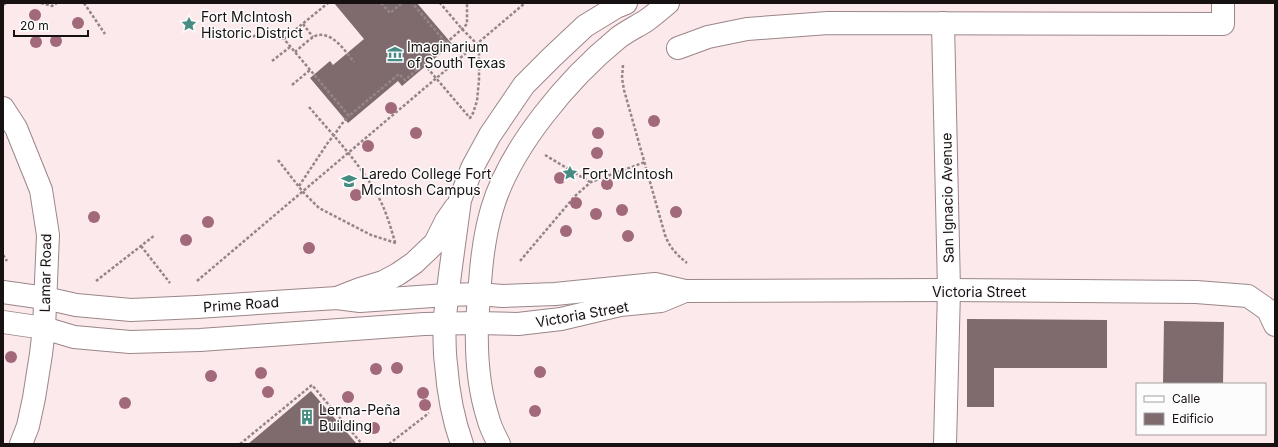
<svg xmlns="http://www.w3.org/2000/svg" width="1278" height="447" font-family="Inter,sans-serif">
<style>
.building{fill:#7f6b6e}
.lines{fill:none;stroke-linecap:round;stroke-linejoin:round}
.minor-casing{stroke:#9b8688;stroke-width:24}
.secondary-casing{stroke:#9b8688;stroke-width:24}
.path{stroke:#938687;stroke-width:2.5;stroke-dasharray:3 2;stroke-linecap:butt}
.minor{stroke:#fff;stroke-width:22}
.secondary{stroke:#fff;stroke-width:22}
.tree{fill:#a1697a}
.labels{text-anchor:middle;dominant-baseline:central;stroke-width:3;stroke-linejoin:round;paint-order:stroke}
.poi-label{font-size:14px;fill:#181112;stroke:#fcfcfc;text-anchor:start}
.street-label{font-size:14px;fill:#181112;stroke:#fcfcfc}
</style>
<rect width="100%" height="100%" fill="#fce9eb"/>
<g class="building">
<polygon points="334,3 417,3 452,44 402,86 398,81 348,123 310,78 330,61 333,65 364,39"/>
<polygon points="967,319 1107,320 1107,368 994,368 994,407 967,407"/>
<polygon points="1164,321 1224,322 1223,384 1163,384"/>
<polygon points="311,391 357,444 248,444"/>
</g>
<g class="lines">
<defs>
<g id="minor">
<polyline points="943,23 949,290 945,444"/>
<polyline points="678,48 708,37 747,29 828,23 1223,24 1223,3"/>
<polyline points="3,108 16,128 41,190 48,235 44,328 41,354 34,398 28,426 21,444"/>
<polyline points="3,292 45,298 76,305 131,310 197,307 337,298 360,301 447,295 479,294 502,296 555,294 655,284 685,291 949,290 1196,292 1248,296 1268,310 1275,325"/>
<polyline points="3,322 44,328 74,337 130,342 200,340 424,324 477,323 518,324 561,319 620,305 661,301 685,291"/>
<path d="M477 323C476 356 478 387 488 418 490 427 495 436 499 444"/>
<path d="M444 324C445 337 444 351 446 364 448 391 453 419 462 444"/>
</g>
<g id="secondary">
<polyline points="337,298 360,289 383,282 398,274 414,263 435,243 446,221 455,208"/>
<path d="M477 323C480 285 481 246 492 209 510 147 569 78 618 38 627 31 638 26 647 20 654 15 661 9 668 3"/>
<polyline points="444,324 450,274 460,200 472,168 490,135 524,85 552,57 585,26 616,7 626,3"/>
</g>
</defs>
<use href="#minor" class="minor-casing"/>
<use href="#secondary" class="secondary-casing"/>
<g class="path">
<polyline points="41,3 52,6 57,3"/>
<polyline points="84,3 105,34"/>
<polyline points="381,3 390,13 402,3"/>
<polyline points="3,5 6,3"/>
<polyline points="303,24 313,37"/>
<polyline points="253,37 257,34 284,39 349,116 399,74 405,80 447,44 412,3"/>
<polyline points="284,39 328,3"/>
<polyline points="446,43 462,29 467,24 467,3"/>
<path d="M295 52C300 48 312 36 318 35 334 33 345 51 354 62"/>
<polyline points="272,61 290,47"/>
<polyline points="424,64 470,118 473,113 477,101 479,80 479,49 477,44 462,29 440,3"/>
<path d="M623 65 622 78 624 90 665 235C670 248 676 254 687 263"/>
<polyline points="292,85 310,70"/>
<path d="M309 107C332 134 357 160 375 191 385 207 390 225 395 242"/>
<polyline points="545,155 590,182"/>
<polyline points="278,160 303,192 319,208 371,235 396,243"/>
<path d="M299 186 329 141C337 133 340 124 349 116"/>
<polyline points="141,246 170,283"/>
<polyline points="3,255 7,261"/>
<polyline points="520,261 575,196 591,182 645,162"/>
<polyline points="96,281 155,235"/>
<polyline points="197,281 525,3"/>
<polyline points="240,444 312,385 362,444"/>
<polyline points="389,444 429,413"/>
</g>
<use href="#minor" class="minor"/>
<use href="#secondary" class="secondary"/>
</g>
<g class="tree">
<circle cx="35" cy="15" r="6"/>
<circle cx="78" cy="23" r="6"/>
<circle cx="56" cy="41" r="6"/>
<circle cx="36" cy="42" r="6"/>
<circle cx="391" cy="108" r="6"/>
<circle cx="654" cy="121" r="6"/>
<circle cx="416" cy="133" r="6"/>
<circle cx="598" cy="133" r="6"/>
<circle cx="368" cy="146" r="6"/>
<circle cx="597" cy="153" r="6"/>
<circle cx="560" cy="178" r="6"/>
<circle cx="607" cy="184" r="6"/>
<circle cx="356" cy="195" r="6"/>
<circle cx="576" cy="203" r="6"/>
<circle cx="622" cy="210" r="6"/>
<circle cx="676" cy="212" r="6"/>
<circle cx="596" cy="214" r="6"/>
<circle cx="94" cy="217" r="6"/>
<circle cx="208" cy="222" r="6"/>
<circle cx="566" cy="231" r="6"/>
<circle cx="628" cy="236" r="6"/>
<circle cx="186" cy="240" r="6"/>
<circle cx="309" cy="248" r="6"/>
<circle cx="11" cy="357" r="6"/>
<circle cx="397" cy="368" r="6"/>
<circle cx="376" cy="369" r="6"/>
<circle cx="540" cy="372" r="6"/>
<circle cx="261" cy="373" r="6"/>
<circle cx="211" cy="376" r="6"/>
<circle cx="268" cy="392" r="6"/>
<circle cx="423" cy="393" r="6"/>
<circle cx="348" cy="397" r="6"/>
<circle cx="125" cy="403" r="6"/>
<circle cx="425" cy="405" r="6"/>
<circle cx="535" cy="411" r="6"/>
<circle cx="374" cy="428" r="6"/>
</g>
<defs>
<symbol id="sight-bare" viewBox="-9 -9 18 18"><path d="M0-6L1.8-2.2L6-1.7L2.9 1.2L3.7 5.4L0 3.3L-3.7 5.4L-2.9 1.2L-6-1.7L-1.8-2.2Z" fill="#468c83" stroke="#fcfcfc" stroke-width="2.5" paint-order="stroke"/></symbol>
<symbol id="museum-bare" viewBox="-9 -9 18 18"><path d="M0-6L6-3V-2H-6V-3ZM-5-1h2V3h-2ZM-1-1h2V3h-2ZM3-1h2V3H3ZM-6 4H6V6H-6Z" fill="#468c83" stroke="#fcfcfc" stroke-width="2.5" paint-order="stroke"/></symbol>
<symbol id="university-bare" viewBox="-9 -9 18 18"><path d="M0-5L7-2L0 1L-7-2ZM-4 1L0 2.5L4 1V4Q0 6-4 4Z" fill="#468c83" stroke="#fcfcfc" stroke-width="2.5" paint-order="stroke"/></symbol>
<symbol id="building-bare" viewBox="-9 -9 18 18"><path d="M-4-6H4V6H1V3H-1V6H-4ZM-2.5-4.3h1.7v1.8h-1.7ZM.8-4.3h1.7v1.8H.8ZM-2.5-1h1.7V.8h-1.7ZM.8-1h1.7V.8H.8Z" fill="#468c83" stroke="#fcfcfc" stroke-width="2.5" paint-order="stroke"/></symbol>
</defs>
<g fill-rule="evenodd">
<use href="#sight-bare" x="178" y="13" width="22" height="22"/>
<use href="#museum-bare" x="384" y="43" width="22" height="22"/>
<use href="#sight-bare" x="559" y="162" width="22" height="22"/>
<use href="#university-bare" x="338" y="170" width="22" height="22"/>
<use href="#building-bare" x="296" y="406" width="22" height="22"/>
</g>
<g class="labels">
<g class="poi-label">
<text x="201" y="16">Fort McIntosh<tspan x="201" dy="16">Historic District</tspan></text>
<text x="407" y="46">Imaginarium<tspan x="407" dy="16">of South Texas</tspan></text>
<text x="361" y="173">Laredo College Fort<tspan x="361" dy="16">McIntosh Campus</tspan></text>
<text x="582" y="173">Fort McIntosh</text>
<text x="319" y="409">Lerma-Peña<tspan x="319" dy="16">Building</tspan></text>
</g>
<g class="street-label">
<text transform="translate(947 198) rotate(-91)">San Ignacio Avenue</text>
<text transform="translate(45 273) rotate(-89)">Lamar Road</text>
<text x="979" y="291">Victoria Street</text>
<text transform="translate(241 304) rotate(-4)">Prime Road</text>
<text transform="translate(582 314) rotate(-10)">Victoria Street</text>
</g>
</g>
<rect width="1278" height="447" fill="none" stroke="#181112" stroke-width="8"/>
<rect x="1136" y="383" width="130" height="52" fill="#fcfcfc" stroke="#a19e9e"/>
<rect x="1144" y="396" width="20" height="6" fill="#ffffff" stroke="#a19e9e"/>
<text x="1172" y="403" font-size="12" fill="#181112">Calle</text>
<rect x="1144" y="413" width="20" height="12" fill="#7f6b6e" stroke="#a19e9e"/>
<text x="1172" y="423" font-size="12" fill="#181112">Edificio</text>
<path d="M14 30v6h74v-6" fill="none" stroke="#181112" stroke-width="2"/>
<text x="20" y="30" font-size="12" fill="#181112" stroke="#fcfcfc" stroke-width="3" paint-order="stroke">20 m</text>
</svg>
